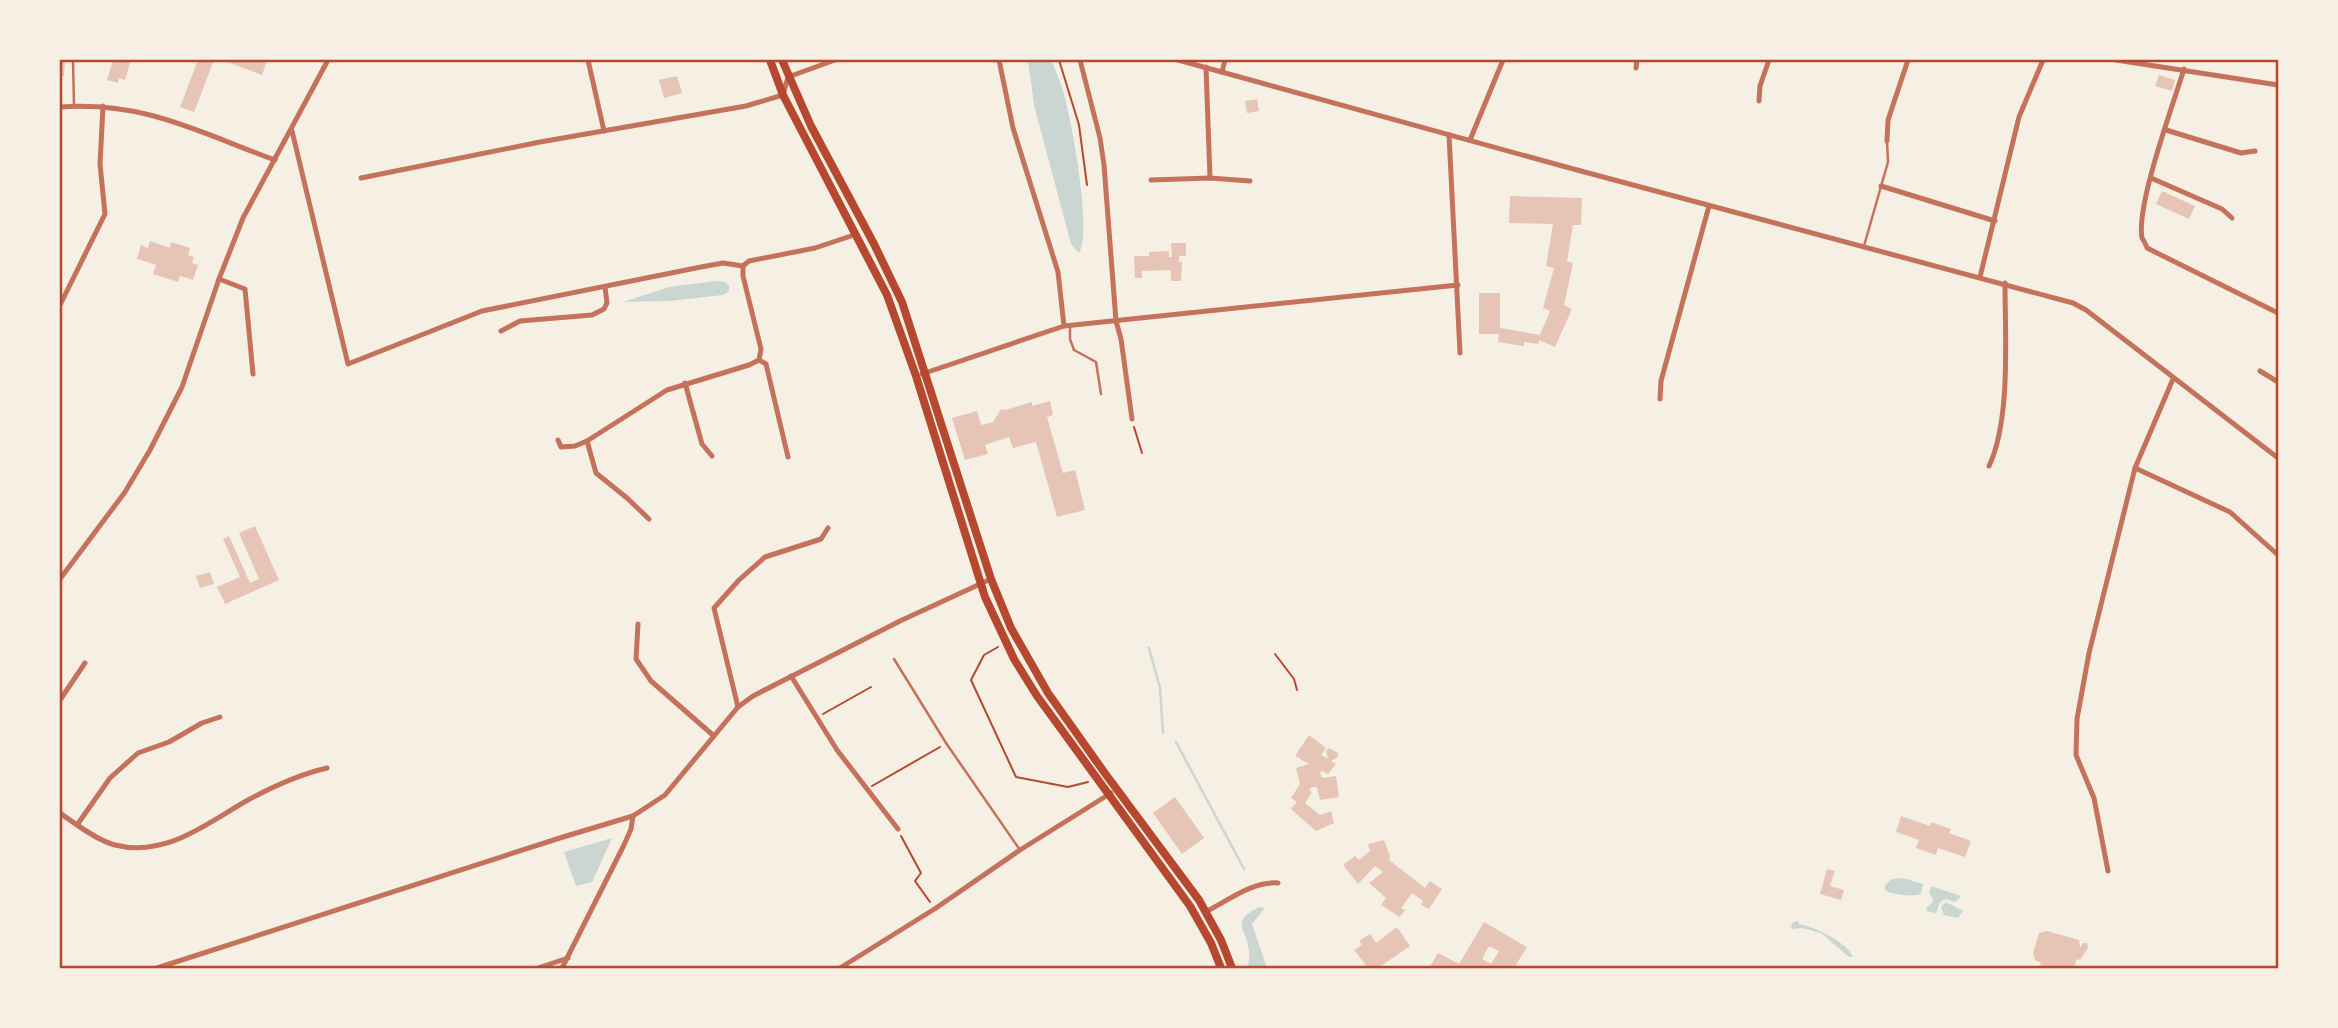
<svg xmlns="http://www.w3.org/2000/svg" width="2338" height="1028" font-family="Lora,serif">
<style>
.water{fill:#c9d6d2}
.lines{fill:none;stroke-linecap:round;stroke-linejoin:round}
.stream{stroke:#c9d6d2;stroke-width:2.5}
.building{fill:#e6c5b7;fill-rule:evenodd}
.path{stroke:#b5482f;stroke-width:2}
.service{stroke:#c5725c;stroke-width:2.5}
.minor{stroke:#c5725c;stroke-width:5}
.primary{stroke:#b5482f;stroke-width:8}
.neatline{fill:none;stroke:#b5482f;stroke-width:2.5}
</style>
<rect width="100%" height="100%" fill="#f6efe4"/>
<g class="water">
<path d="M1028 60H1051C1055 70 1060 80 1063 91 1071 117 1093 234 1079 253L1071 244 1034 105Z"/>
<polygon points="716,281 725,282 729,286 729,291 723,295 669,301 623,302 669,287"/>
<polygon points="612,838 592,882 576,886 564,852"/>
<path d="M1903 878 1923 884 1921 894C1912 897 1893 895 1885 890V885L1892 879Z"/>
<polygon points="1931,886 1961,896 1955,902 1945,899 1940,902 1936,913 1926,911 1927,907 1932,903 1933,898 1929,894"/>
<polygon points="1946,902 1963,911 1958,918 1944,915 1941,907"/>
<path d="M1259 907 1265 908 1252 924 1267 968H1248C1248 963 1250 957 1249 951 1248 929 1228 923 1259 907Z"/>
<path d="M1798 921 1799 924C1813 926 1847 942 1853 957H1849L1821 933 1802 928 1791 929 1792 923Z"/>
</g>
<g class="lines">
<g class="stream">
<polyline points="1149,648 1160,688 1163,733"/>
<polyline points="1176,742 1244,869"/>
</g>
</g>
<g class="building">
<polygon points="60,60 65,60 64,76 60,76"/>
<polygon points="113,60 131,60 125,80 119,78 118,83 107,80"/>
<polygon points="198,60 214,60 194,112 180,107"/>
<polygon points="222,60 264,60 267,61 262,75"/>
<polygon points="2159,75 2175,80 2172,91 2155,86"/>
<polygon points="677,76 682,93 664,98 659,80"/>
<polygon points="1257,99 1259,111 1247,113 1245,101"/>
<polygon points="2162,191 2195,206 2189,219 2156,204"/>
<polygon points="1510,196 1582,198 1581,225 1573,225 1567,261 1573,263 1564,305 1572,309 1555,347 1539,340 1539,344 1524,342 1524,346 1498,342 1499,334 1479,334 1479,293 1500,293 1500,328 1540,335 1550,311 1543,308 1554,268 1546,266 1553,224 1509,223"/>
<polygon points="150,241 170,248 171,242 190,248 188,255 194,257 192,263 198,265 193,280 180,276 178,282 153,274 156,265 137,259 141,245 148,248"/>
<polygon points="1171,243 1186,243 1186,256 1179,256 1179,262 1182,262 1181,281 1171,281 1171,270 1142,271 1142,278 1135,278 1134,256 1149,256 1149,252 1169,251 1169,257 1172,257"/>
<polygon points="1050,401 1053,415 1047,417 1063,473 1075,470 1085,510 1057,517 1036,442 1013,448 1009,437 985,445 988,454 965,460 952,418 977,411 981,425 993,422 1001,409 1005,410 1032,402 1032,406"/>
<polygon points="255,526 279,580 225,604 217,587 240,577 223,539 229,536 250,583 259,579 239,533"/>
<polygon points="210,572 214,584 200,588 196,576"/>
<polygon points="1309,735 1326,748 1321,755 1328,759 1326,751 1329,748 1338,753 1337,758 1331,761 1336,764 1328,774 1322,771 1320,773 1322,778 1336,776 1339,797 1320,800 1317,787 1312,787 1309,790 1312,792 1305,803 1320,815 1331,811 1334,823 1316,831 1291,809 1297,802 1291,798 1300,784 1296,768 1309,764 1295,756"/>
<polygon points="1175,797 1204,838 1182,854 1153,813"/>
<polygon points="1901,816 1930,826 1931,822 1951,829 1949,833 1971,841 1965,857 1938,848 1936,855 1916,848 1919,840 1896,832"/>
<polygon points="1384,840 1390,856 1389,860 1425,888 1430,881 1442,889 1429,909 1421,905 1423,901 1412,893 1401,908 1405,910 1400,917 1381,905 1386,898 1369,883 1383,872 1375,866 1358,884 1343,865 1355,856 1359,860 1370,851 1368,844"/>
<polygon points="1827,869 1835,871 1830,886 1844,890 1841,900 1820,894"/>
<path d="M1484 922 1527 947 1514 968H1429L1438 953 1459 964ZM1489 946 1499 951 1491 964 1482 959Z"/>
<polygon points="1397,927 1410,946 1378,968 1368,968 1354,950 1362,945 1359,941 1370,934 1376,943"/>
<polygon points="2047,931 2079,940 2080,948 2083,943 2087,943 2088,948 2080,960 2077,959 2074,968 2039,968 2041,963 2035,960 2033,953 2039,933"/>
</g>
<g class="lines">
<g class="path">
<polyline points="1059,60 1079,125 1087,185"/>
<polyline points="1134,427 1142,453"/>
<polyline points="998,647 984,655 971,680 1016,777 1068,787 1088,782"/>
<polyline points="1275,654 1294,679 1297,690"/>
<polyline points="823,714 871,687"/>
<polyline points="872,786 940,747"/>
<polyline points="901,836 921,873 915,881 930,902"/>
</g>
<g class="service">
<polyline points="73,60 74,106"/>
<polyline points="1864,246 1888,162 1887,141"/>
<polyline points="1070,325 1070,339 1074,350 1096,362 1101,394"/>
<polyline points="894,659 946,743 1020,850"/>
</g>
<g class="minor">
<polyline points="588,60 604,131"/>
<polyline points="999,60 1013,128 1058,272 1064,326"/>
<polyline points="1080,60 1100,138 1104,165 1116,321 1121,339 1132,419"/>
<polyline points="1178,60 1566,167 2073,303 2086,310 2278,458"/>
<polyline points="2116,60 2278,85"/>
<polyline points="1206,67 1210,178"/>
<polyline points="1636,68 1637,60"/>
<path d="M2184 69C2173 105 2136 205 2142 238 2143 239 2147 247 2147 248L2278 313"/>
<polyline points="1222,72 1225,60"/>
<polyline points="1759,101 1760,86 1769,60"/>
<path d="M60 107C144 101 198 132 275 160"/>
<polyline points="2166,130 2241,153 2255,151"/>
<polyline points="292,131 348,364 482,311 701,267 723,263 743,266 749,261 815,248 857,234"/>
<polyline points="1449,135 1460,353"/>
<polyline points="1470,140 1503,60"/>
<polyline points="1887,141 1888,120 1908,60"/>
<polyline points="361,178 540,142 746,106 783,95 788,77 835,60"/>
<polyline points="2151,178 2222,209 2232,218"/>
<polyline points="1151,180 1210,178 1250,181"/>
<polyline points="1881,186 1995,221"/>
<polyline points="743,266 743,276 761,349 759,360"/>
<polyline points="1980,277 2019,117 2043,60"/>
<polyline points="219,279 245,289 253,374"/>
<polyline points="60,305 105,214 100,164 103,106"/>
<polyline points="501,331 520,321 592,315 604,309 607,303 605,287"/>
<polyline points="759,360 766,364 788,457"/>
<polyline points="2260,371 2278,382"/>
<polyline points="922,374 1064,326 1458,285"/>
<polyline points="685,383 702,444 712,456"/>
<polyline points="1660,399 1661,381 1709,206"/>
<polyline points="558,440 561,447 575,446 587,441"/>
<path d="M1989 466C2011 420 2005 335 2005 283"/>
<polyline points="2135,468 2230,512 2278,555"/>
<polyline points="649,519 627,498 596,473 587,441 667,390 749,365 759,360"/>
<polyline points="60,579 125,492 150,450 182,387 219,279 243,218 328,60"/>
<polyline points="638,624 636,659 651,681 714,736"/>
<polyline points="791,676 837,750 898,829"/>
<polyline points="60,700 85,663"/>
<polyline points="738,707 714,608 739,580 765,557 821,539 828,528"/>
<path d="M60 813C74 823 98 841 115 845 166 858 207 823 248 800 272 787 301 774 327 768"/>
<polyline points="77,825 110,778 138,753 169,742 202,723 220,717"/>
<polyline points="2108,871 2094,798 2076,755 2077,719 2089,653 2135,468 2173,379"/>
<path d="M1205 912C1228 901 1252 881 1278 883"/>
<polyline points="157,968 563,837 633,816 665,795 738,707 753,696 900,621 991,579"/>
<polyline points="538,968 568,958"/>
<polyline points="562,968 624,845 631,829 633,816"/>
<polyline points="840,968 936,908 1020,850 1111,793"/>
</g>
<g class="primary">
<polyline points="770,60 783,95 887,295 916,376 985,597 1014,659 1037,696 1190,906 1211,943 1221,968"/>
<polyline points="782,60 811,126 874,244 902,302 991,579 1011,628 1048,693 1104,772 1199,900 1221,940 1232,968"/>
</g>
</g>
<rect width="2338" height="1028" fill="none" stroke="#f6efe4" stroke-width="122"/>
<rect x="61" y="61" width="2216" height="906" class="neatline"/>
</svg>
